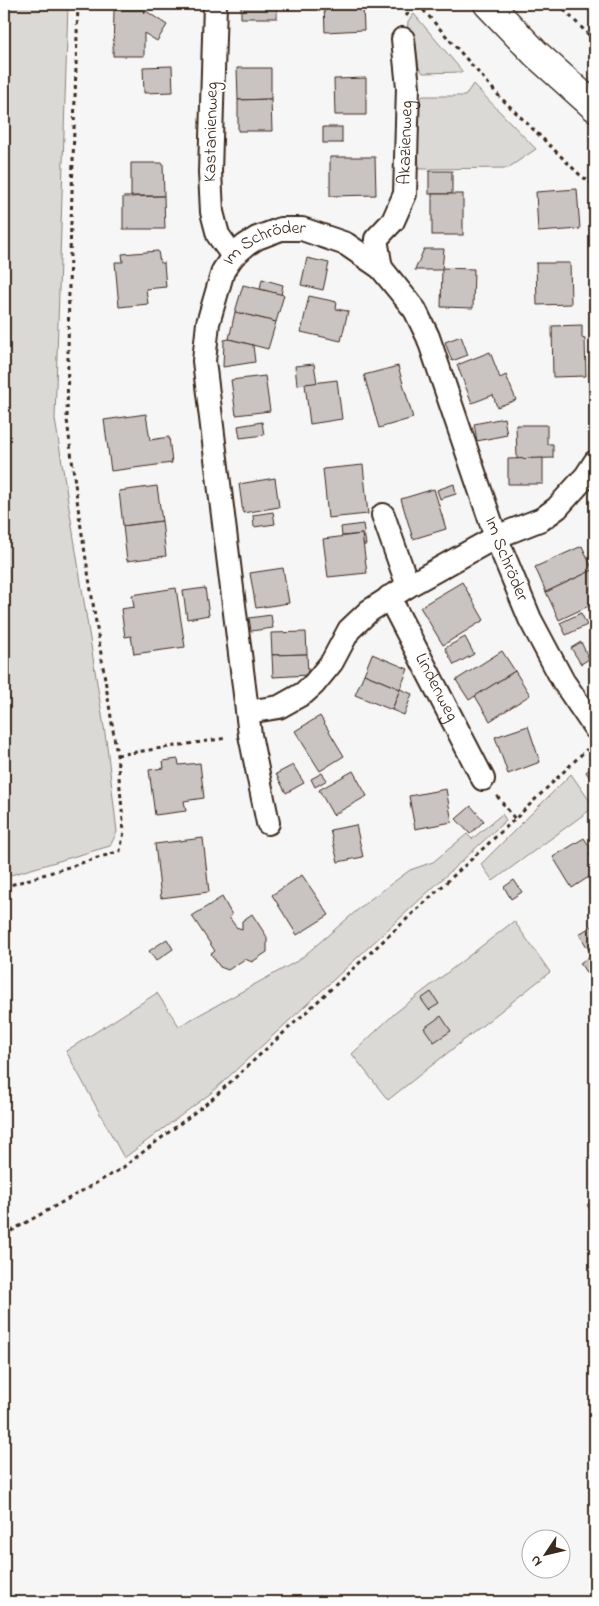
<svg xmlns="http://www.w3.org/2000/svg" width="599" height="1606" font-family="'Indie Flower',sans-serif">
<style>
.green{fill:#dbd9d6;stroke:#8b827a}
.building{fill:#c9c3c1;stroke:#3b2a1e}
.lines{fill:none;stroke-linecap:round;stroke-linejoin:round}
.street-casing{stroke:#3b2a1e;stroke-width:26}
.secondary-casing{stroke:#3b2a1e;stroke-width:31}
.path{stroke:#3b2a1e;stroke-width:3;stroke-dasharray:4 4;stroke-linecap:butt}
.street{stroke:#fff;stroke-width:22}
.secondary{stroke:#fff;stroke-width:28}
.labels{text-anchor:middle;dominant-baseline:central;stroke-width:4;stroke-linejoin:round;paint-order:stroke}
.street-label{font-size:18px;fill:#3b2a1e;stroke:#fff}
</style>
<rect width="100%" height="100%" fill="#f7f6f6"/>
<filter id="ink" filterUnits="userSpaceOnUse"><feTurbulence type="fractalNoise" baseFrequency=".02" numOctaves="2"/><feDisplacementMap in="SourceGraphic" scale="10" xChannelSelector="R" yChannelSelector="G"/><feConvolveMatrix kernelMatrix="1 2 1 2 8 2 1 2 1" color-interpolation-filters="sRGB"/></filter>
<g filter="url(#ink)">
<g class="green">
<polygon points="4,4 68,4 55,419 107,746 117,832 110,846 4,877"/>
<polygon points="414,14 463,72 423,73 419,68 415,39 407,39 408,21"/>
<polygon points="473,84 536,149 508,168 419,169 416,103 423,96 465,96"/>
<polygon points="571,774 594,807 493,881 481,864"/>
<polygon points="502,814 506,820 211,1093 124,1158 66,1051 157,993 179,1026 299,960 368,901 410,870 433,862 467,834 472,839"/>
<polygon points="514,921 550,972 388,1100 352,1054 395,1013"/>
</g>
<g class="building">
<rect x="241" y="4" width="36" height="14"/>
<polygon points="324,4 363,4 364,30 325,32"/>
<polygon points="114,10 145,10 144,13 146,11 167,25 157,41 144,33 144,56 113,56"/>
<polygon points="172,66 173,92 144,93 143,67"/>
<polygon points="237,68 271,68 271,99 238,100"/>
<polygon points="366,78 366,115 335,115 334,79"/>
<polygon points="271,99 272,131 238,131 238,100"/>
<rect x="323" y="127" width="19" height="16"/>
<polygon points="330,157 375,157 376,195 330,196"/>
<polygon points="131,163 163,163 164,196 131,196"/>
<rect x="429" y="171" width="23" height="23"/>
<polygon points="577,189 580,229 538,232 536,192"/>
<rect x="432" y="194" width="31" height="41"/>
<polygon points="164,196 165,229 123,229 123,197"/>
<polygon points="424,249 444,249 442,270 415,270"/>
<polygon points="158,251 160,263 164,263 166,287 146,289 148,304 119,307 115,262 123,262 122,254"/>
<polygon points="307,258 329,263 323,290 301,285"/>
<polygon points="536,263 570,263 571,304 537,305"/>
<polygon points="442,268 474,269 473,308 441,307"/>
<polygon points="262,279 283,285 281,295 260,289"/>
<polygon points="243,285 284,295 276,322 235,312"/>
<polygon points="309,296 337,302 336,309 348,311 341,341 301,332"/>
<polygon points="235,312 276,322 268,349 229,339"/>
<polygon points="582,325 582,338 585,339 586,376 553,377 552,326"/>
<polygon points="461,336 468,355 452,361 445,342"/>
<polygon points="229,339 253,345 255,362 223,367 224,340"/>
<polygon points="490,352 500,378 506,375 516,400 497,407 493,395 472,403 457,365"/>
<polygon points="314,364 317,383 297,385 295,366"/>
<polygon points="398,366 413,418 379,428 364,375"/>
<polygon points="265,376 270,411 236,415 231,380"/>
<polygon points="337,380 342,419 310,424 305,384"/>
<polygon points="146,414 150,440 169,437 172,463 111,471 104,420"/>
<polygon points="504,418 507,435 477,441 474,424"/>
<polygon points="262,422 264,435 240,438 238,426"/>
<polygon points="516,425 547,425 547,444 553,444 553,458 517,459"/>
<polygon points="543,458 543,484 508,484 508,459"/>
<polygon points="363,465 368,514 328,518 323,469"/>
<polygon points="275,478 279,507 243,513 239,484"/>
<polygon points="454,484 456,494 440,499 437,490"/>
<polygon points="157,486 162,521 123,526 119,491"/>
<polygon points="434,489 446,529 413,539 401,499"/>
<polygon points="273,512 275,524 254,527 253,515"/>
<polygon points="162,521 166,556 127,561 123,526"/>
<polygon points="363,524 366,545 363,545 362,534 342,536 341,527"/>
<polygon points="362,534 367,573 328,577 323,539"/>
<polygon points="582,546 593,570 546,592 535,567"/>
<polygon points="283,568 289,603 256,608 250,573"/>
<polygon points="593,570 595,575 595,603 559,620 546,592"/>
<polygon points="462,582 484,620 443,645 420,607"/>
<polygon points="176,588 185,647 134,654 131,636 125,637 121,609 134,607 132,595"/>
<polygon points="205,588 209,615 187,619 183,591"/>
<polygon points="581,613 587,625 566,635 560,623"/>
<polygon points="271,615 273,628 251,631 249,618"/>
<polygon points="306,632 307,654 272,655 271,633"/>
<polygon points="465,637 474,654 454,665 445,648"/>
<polygon points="581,642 589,659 581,664 571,648"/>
<polygon points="502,651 515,671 469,700 456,680"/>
<polygon points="307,654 308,675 273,677 272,655"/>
<polygon points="372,654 408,669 400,689 364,674"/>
<polygon points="515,671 530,695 490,721 475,696"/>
<polygon points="364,674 400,689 392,710 355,695"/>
<polygon points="400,689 412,694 404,715 392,710"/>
<polygon points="320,716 344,756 320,771 295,731"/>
<polygon points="528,726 540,762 508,774 495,737"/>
<polygon points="178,759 179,765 200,763 204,798 184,801 186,811 155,815 149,770 164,768 163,761"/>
<polygon points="293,765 304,783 286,793 276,774"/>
<polygon points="594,766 595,775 590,778 586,772"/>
<polygon points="353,771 367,796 333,815 319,790"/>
<polygon points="322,773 327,780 315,787 311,779"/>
<polygon points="446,789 452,822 415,829 409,796"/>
<polygon points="471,806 484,821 470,834 456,819"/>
<polygon points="356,825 363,857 338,862 330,830"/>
<polygon points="203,838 209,892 161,898 155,844"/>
<polygon points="584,838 593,852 589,854 595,863 595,873 572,888 553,857"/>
<polygon points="595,873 595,890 588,878"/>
<polygon points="302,875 329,915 297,935 272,895"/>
<polygon points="514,880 522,892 511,899 504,887"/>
<polygon points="222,897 232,915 229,917 236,927 242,929 242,921 252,914 267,937 267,952 252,962 245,959 228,970 220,967 211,954 215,951 192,916"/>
<polygon points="595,899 595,906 594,907 590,902"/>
<polygon points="595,924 595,972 589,977 580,963 592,955 579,934"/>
<polygon points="167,939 173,949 156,961 149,951"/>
<polygon points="431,992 439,1004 429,1010 421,999"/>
<polygon points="441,1016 451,1031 434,1042 424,1028"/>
<polygon points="595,1199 595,1217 587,1205"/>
</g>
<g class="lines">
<defs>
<g id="street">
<polyline points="215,4 210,172 212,212 218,235 233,256"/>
<path id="s1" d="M381 268 376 239 393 221 405 194 408 87 403 39"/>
<polyline points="383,515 408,586"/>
<path id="s2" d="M389 597 483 779"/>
<polyline points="248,712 279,707 304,693 314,684 332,662 349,630 369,611 408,586 496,537 542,519 557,508 586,476 595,462"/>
<path id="s3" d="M268 823 250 735 204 361 208 323 223 271 233 256 246 245 257 238 281 229H302L346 244 381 268 415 310 428 337 496 537 530 619 563 681 595 728"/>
</g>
<polyline id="secondary" points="488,4 536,54 595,107"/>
</defs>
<use href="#street" class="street-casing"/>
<use href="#secondary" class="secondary-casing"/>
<g class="path">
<polyline points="418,4 499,96 580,175 595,186"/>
<polyline points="558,4 595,41"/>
<polyline points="406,16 415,4"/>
<polyline points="117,755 227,738"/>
<polyline points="497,796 515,819"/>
<polyline points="4,887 120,851 124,832 117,755 79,515 67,420 69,286 78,4"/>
<polyline points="4,1235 121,1169 212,1099 515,819 587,749"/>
</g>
<use href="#street" class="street"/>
<use href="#secondary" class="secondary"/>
</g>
</g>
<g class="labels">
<g class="street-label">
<text transform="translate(212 132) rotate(-89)">Kastanienweg</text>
<text stroke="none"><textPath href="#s1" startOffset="135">Akazienweg</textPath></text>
<text stroke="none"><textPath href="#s3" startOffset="612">Im Schröder</textPath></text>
<text stroke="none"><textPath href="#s3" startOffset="1062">Im Schröder</textPath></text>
<text stroke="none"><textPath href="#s2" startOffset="102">Lindenweg</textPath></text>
</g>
</g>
<rect width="599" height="1606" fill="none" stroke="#fff" stroke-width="20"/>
<rect x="10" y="10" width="579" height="1586" fill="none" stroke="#3b2a1e" stroke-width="2" filter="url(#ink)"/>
<g transform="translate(546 1554) rotate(235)"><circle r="24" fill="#ffffff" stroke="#b1aaa5"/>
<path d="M0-4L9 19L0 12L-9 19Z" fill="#3b2a1e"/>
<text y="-8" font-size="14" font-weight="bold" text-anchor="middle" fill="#3b2a1e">N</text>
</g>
</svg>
